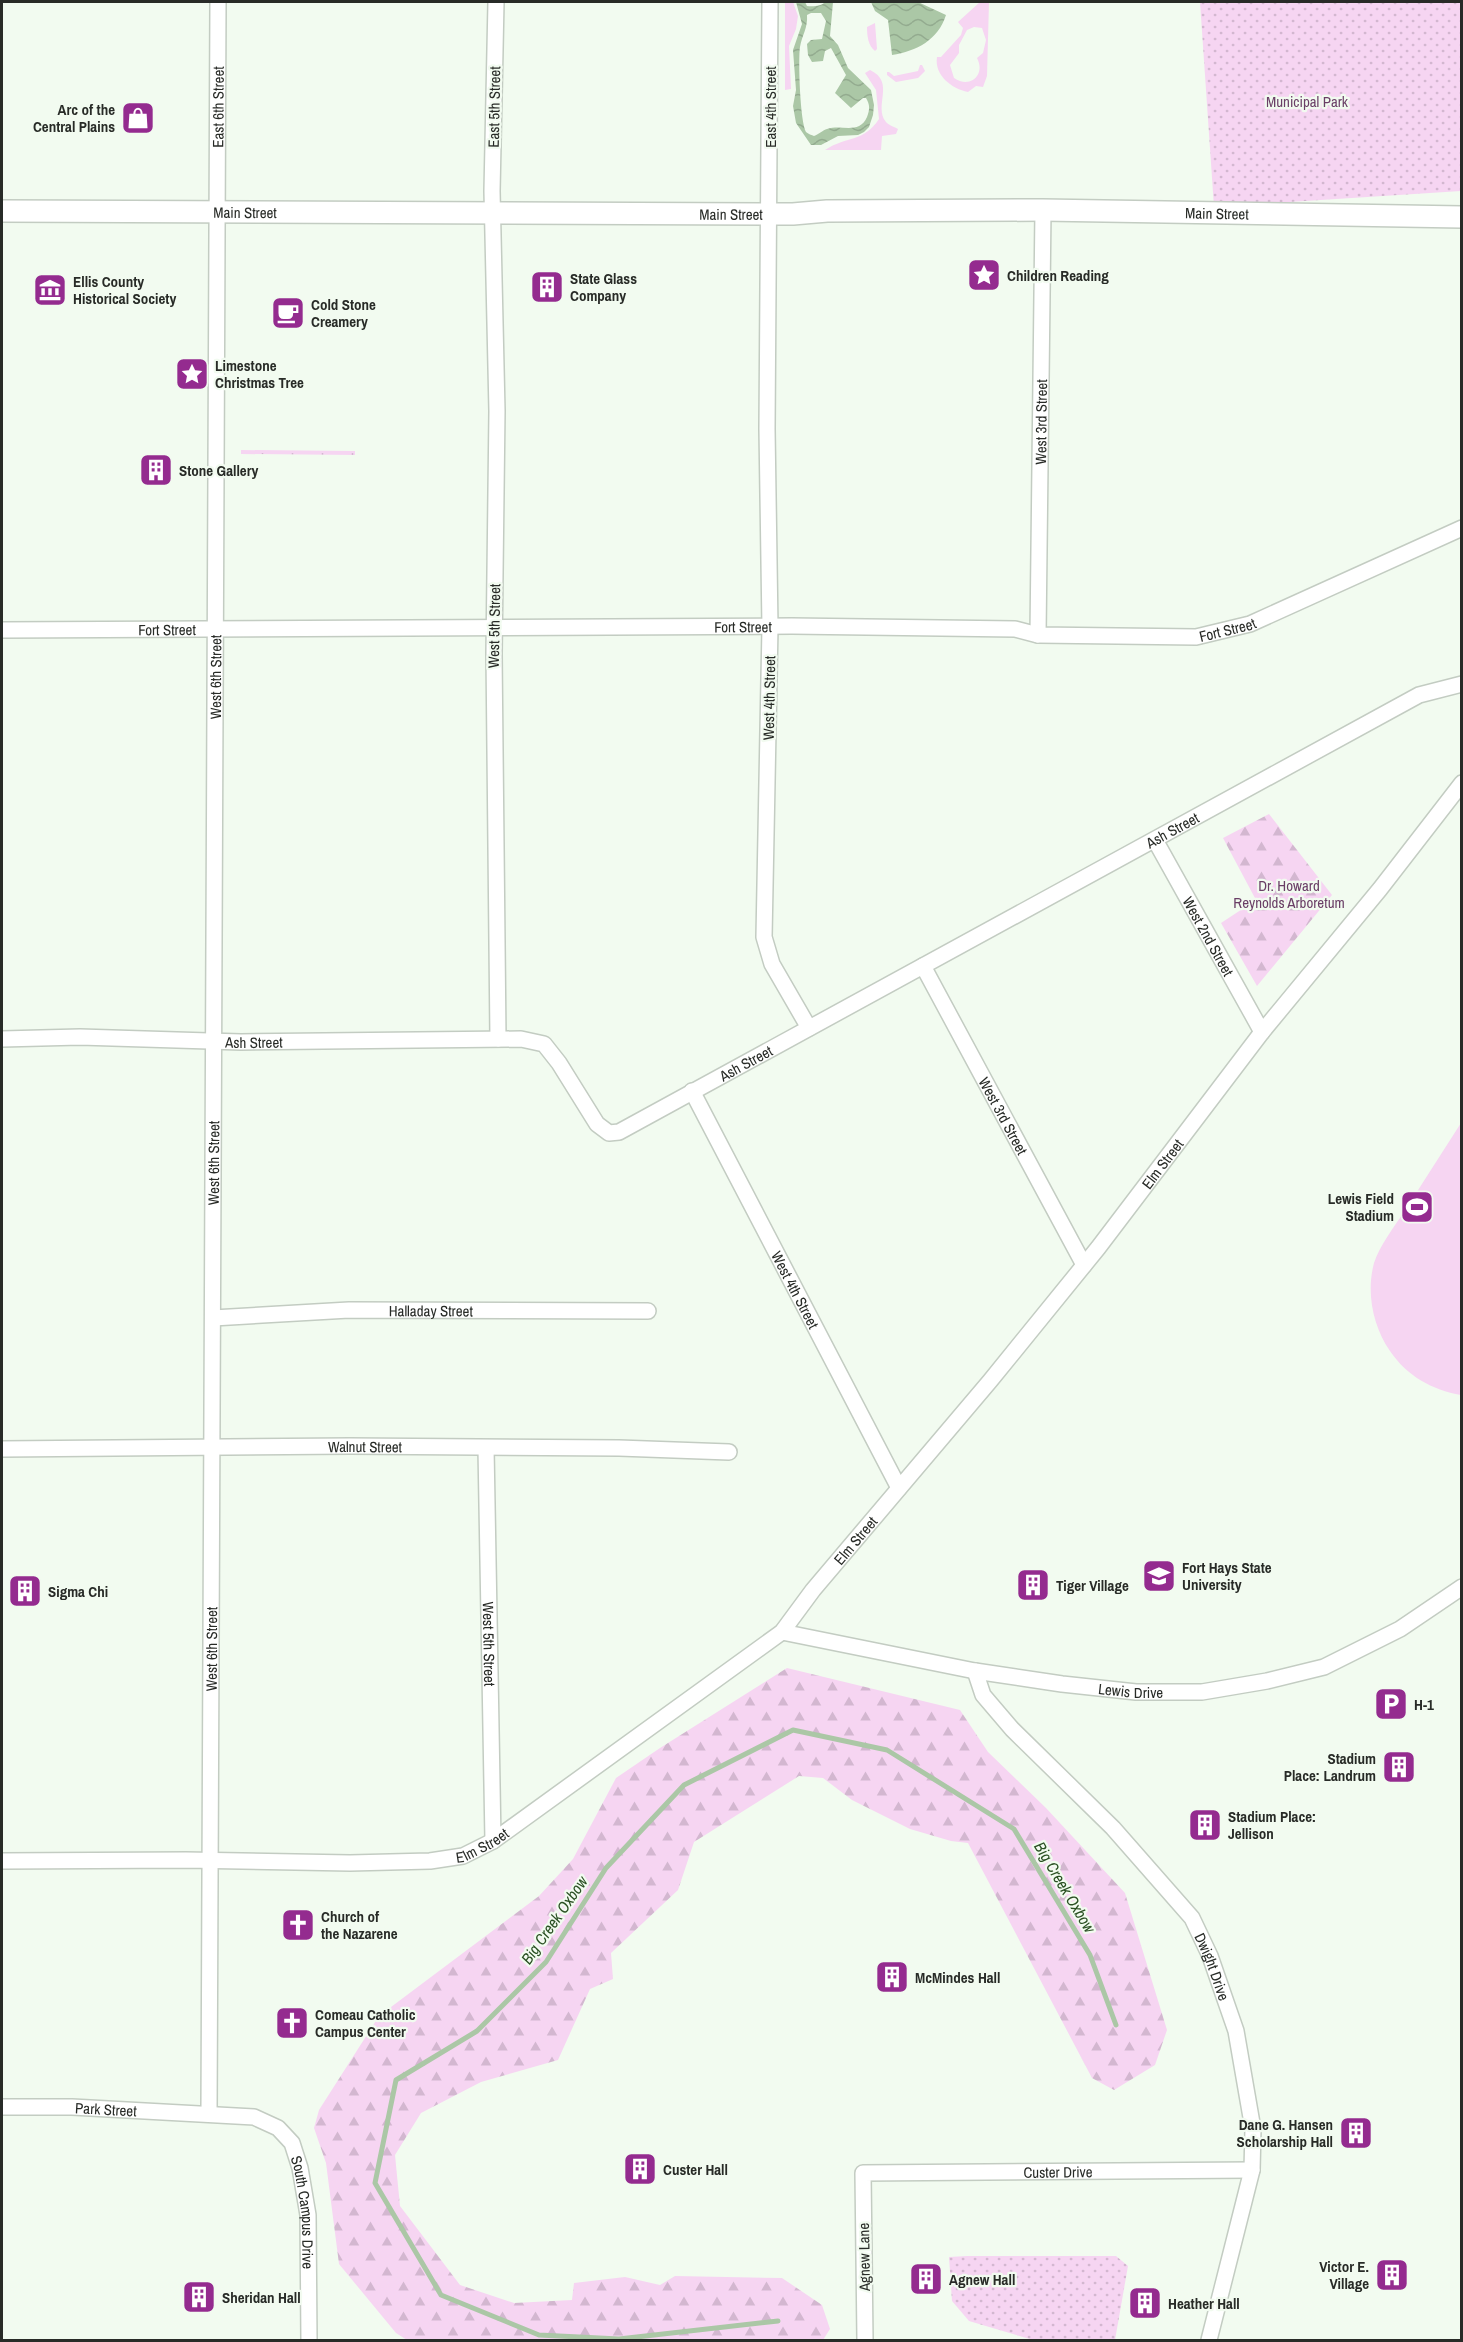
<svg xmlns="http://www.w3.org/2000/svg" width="1463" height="2342" font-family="'Archivo Narrow',sans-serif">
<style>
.green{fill:#f6d5f2;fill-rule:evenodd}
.forest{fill:url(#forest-firs)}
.wetland{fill:url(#wetland-marsh)}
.park{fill:url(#park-dots)}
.water{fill:url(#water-waves);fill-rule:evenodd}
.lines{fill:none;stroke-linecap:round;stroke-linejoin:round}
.stream{stroke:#abc7a6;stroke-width:5}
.street-casing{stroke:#c3ccc2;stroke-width:18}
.secondary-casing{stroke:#c3ccc2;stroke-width:24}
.street{stroke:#fff;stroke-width:15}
.secondary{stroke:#fff;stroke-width:21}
.labels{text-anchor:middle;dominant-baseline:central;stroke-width:4.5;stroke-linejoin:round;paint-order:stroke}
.park-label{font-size:15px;fill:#6a3e66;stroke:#f2fbf0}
.street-label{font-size:15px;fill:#282b27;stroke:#f2fbf0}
.poi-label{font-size:15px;font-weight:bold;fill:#282b27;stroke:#f2fbf0;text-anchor:start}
.water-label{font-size:16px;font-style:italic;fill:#2a5023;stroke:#f2fbf0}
</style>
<defs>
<pattern id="forest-firs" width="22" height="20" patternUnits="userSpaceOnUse" patternTransform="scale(1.5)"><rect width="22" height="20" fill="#f6d5f2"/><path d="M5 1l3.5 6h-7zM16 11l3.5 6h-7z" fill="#d3b7d0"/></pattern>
<pattern id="wetland-marsh" width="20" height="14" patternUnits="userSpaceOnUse" patternTransform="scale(1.5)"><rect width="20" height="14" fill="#f6d5f2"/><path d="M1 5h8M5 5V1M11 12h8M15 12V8" fill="none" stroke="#d3b7d0"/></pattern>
<pattern id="park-dots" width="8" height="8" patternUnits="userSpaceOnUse" patternTransform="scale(1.5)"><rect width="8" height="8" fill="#f6d5f2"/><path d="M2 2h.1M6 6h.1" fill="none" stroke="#d3b7d0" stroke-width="1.8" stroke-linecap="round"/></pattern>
<pattern id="water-waves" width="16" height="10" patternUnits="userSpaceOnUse" patternTransform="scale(1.5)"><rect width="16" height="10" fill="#abc7a6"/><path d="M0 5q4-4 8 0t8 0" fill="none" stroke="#93ab8f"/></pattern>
</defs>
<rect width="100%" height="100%" fill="#f2fbf0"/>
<g class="green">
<polygon points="785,2 793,2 798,16 796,29 789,46 791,89 785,90"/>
<path d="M980 2H989L987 76 983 87 976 86 968 92C952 89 934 75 937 57H941L961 35 963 28 958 22ZM974 27 982 28 986 40 983 53 977 58C986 75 970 89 954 78L950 65 959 53V45L967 30Z"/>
<path d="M875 23 877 49 875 51C868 46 867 35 867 27Z"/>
<polygon points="920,65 922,65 925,71 918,78 896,82 887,75 887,72 889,72 894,76 918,71"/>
<path d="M870 70C896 82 873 106 886 122 888 125 895 127 898 129L896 134 882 136 881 150H825C848 135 863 143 879 119L876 90 865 73Z"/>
<path d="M1461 1123V1395C1432 1390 1407 1376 1390 1351 1373 1326 1366 1293 1374 1263 1380 1245 1394 1227 1404 1212 1423 1182 1442 1153 1461 1123Z"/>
</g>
<g class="forest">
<polygon points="1269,814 1332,895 1257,986 1221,923 1256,900 1223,838"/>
<polygon points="787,1668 960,1710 988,1752 1046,1808 1125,1893 1167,2030 1155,2065 1114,2090 1092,2078 968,1843 951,1841 910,1829 852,1800 823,1778 799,1776 694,1842 678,1890 611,1953 613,1979 590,1989 558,2060 481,2082 421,2113 395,2155 400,2206 460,2285 514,2303 572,2300 574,2283 625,2277 660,2285 675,2276 782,2278 822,2305 830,2329 823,2340 407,2340 396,2333 339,2264 326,2163 314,2128 319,2110 379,2016 539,1896 573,1859 616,1778 660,1748"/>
</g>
<polygon class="wetland" points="241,450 355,451 355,455 241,454"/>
<g class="park">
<polygon points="1200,2 1461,2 1461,191 1214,207"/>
<polygon points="967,2256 1116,2256 1128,2266 1115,2340 1033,2340 969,2321 952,2301 949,2257"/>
</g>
<g class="water">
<path d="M796 2H805L807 6C813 7 822 6 825 2H833L830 36 838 45 848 68 871 90 874 105 873 115 869 127 864 132 858 135 838 136 821 145H811L796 123 793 106 796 90 793 50 802 24ZM811 13H821L826 21 822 39 811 40 807 44 808 55 812 62 823 61 825 51 831 48 846 75 835 93 851 108 863 98H866C870 105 870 109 867 117 859 135 842 124 827 129 823 130 819 134 814 136 812 135 808 134 806 132 800 123 798 59 800 47 802 35 808 28 807 15Z"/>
<path d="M871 2H918L946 15C938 40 917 51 892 55L888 20 875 11Z"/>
</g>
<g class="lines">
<polyline class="stream" points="778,2321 619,2339 539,2335 441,2295 375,2183 396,2080 477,2031 546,1962 606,1868 684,1785 793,1730 887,1750 1014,1829 1090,1955 1116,2025"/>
<defs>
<g id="street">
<polyline points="496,2 492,191 497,411 494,654 498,1039"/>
<polyline points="770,2 767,429 770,627 764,937 772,964 809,1028"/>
<path id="s1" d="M2 630 792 626 1015 629 1038 635 1196 637 1250 624 1462 528"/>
<path id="s2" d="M1038 635 1043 210"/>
<path id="s3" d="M1155 840 1262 1032"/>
<path id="s4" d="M923 966 1084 1265"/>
<path id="s5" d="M2 1039 80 1037 241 1042 521 1039 544 1044 559 1063 597 1124 609 1133 619 1132 1419 695 1462 684"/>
<path id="s6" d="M692 1091 899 1488"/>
<path id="s7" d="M213 1318 349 1310 648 1311"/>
<path id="s8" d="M486 1448 493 1841"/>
<path id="s9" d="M2 1449 350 1446 619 1448 729 1452"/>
<path id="s10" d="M782 1632 975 1671 1062 1684 1136 1692H1202L1267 1681 1324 1667 1400 1629 1462 1587"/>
<path id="s11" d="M975 1671 983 1695 1012 1729 1113 1828 1192 1918 1210 1956 1236 2031 1253 2129 1252 2170 1209 2340"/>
<path id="s12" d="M2 1861 186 1860 350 1863 430 1861 463 1856 493 1841 782 1632 813 1590 990 1381 1098 1248 1262 1032 1380 889 1462 783"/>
<path id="s13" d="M2 2107H72L254 2117 278 2128 292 2143 300 2168 308 2215 309 2340"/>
<path id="s14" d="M209 2114 218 2"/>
<path id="s15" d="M865 2340 863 2173 1252 2170"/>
</g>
<g id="secondary">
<path id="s16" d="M2 211 793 214 827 211 1043 210 1462 217"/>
</g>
</defs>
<use href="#street" class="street-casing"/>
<use href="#secondary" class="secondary-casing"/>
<use href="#street" class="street"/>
<use href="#secondary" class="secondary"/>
</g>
<defs>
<symbol id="shop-square" viewBox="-11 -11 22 22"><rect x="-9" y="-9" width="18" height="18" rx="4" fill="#942b8f" stroke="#f2fbf0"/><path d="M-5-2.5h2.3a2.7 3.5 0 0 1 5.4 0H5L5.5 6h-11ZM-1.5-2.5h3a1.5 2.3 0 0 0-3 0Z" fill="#fff"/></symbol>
<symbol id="sight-square" viewBox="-11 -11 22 22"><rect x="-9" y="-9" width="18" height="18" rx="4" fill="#942b8f" stroke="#f2fbf0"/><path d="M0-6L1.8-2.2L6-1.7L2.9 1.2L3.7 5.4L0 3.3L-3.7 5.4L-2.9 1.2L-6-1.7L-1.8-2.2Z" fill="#fff"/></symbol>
<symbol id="building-square" viewBox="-11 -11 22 22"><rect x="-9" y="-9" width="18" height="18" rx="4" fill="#942b8f" stroke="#f2fbf0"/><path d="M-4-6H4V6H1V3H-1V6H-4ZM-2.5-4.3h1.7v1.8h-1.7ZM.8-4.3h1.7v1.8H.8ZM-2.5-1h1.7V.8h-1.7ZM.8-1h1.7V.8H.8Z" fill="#fff"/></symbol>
<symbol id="museum-square" viewBox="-11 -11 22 22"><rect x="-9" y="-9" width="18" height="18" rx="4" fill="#942b8f" stroke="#f2fbf0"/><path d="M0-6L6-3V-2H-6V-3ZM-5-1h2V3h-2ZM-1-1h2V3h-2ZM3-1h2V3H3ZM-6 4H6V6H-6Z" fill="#fff"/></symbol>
<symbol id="cafe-square" viewBox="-11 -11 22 22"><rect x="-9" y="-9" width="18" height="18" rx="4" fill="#942b8f" stroke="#f2fbf0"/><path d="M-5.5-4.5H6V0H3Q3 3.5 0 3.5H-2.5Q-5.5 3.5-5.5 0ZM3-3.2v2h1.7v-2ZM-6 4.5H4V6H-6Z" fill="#fff"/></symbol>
<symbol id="stadium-square" viewBox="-11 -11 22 22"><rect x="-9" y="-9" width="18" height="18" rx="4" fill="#942b8f" stroke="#f2fbf0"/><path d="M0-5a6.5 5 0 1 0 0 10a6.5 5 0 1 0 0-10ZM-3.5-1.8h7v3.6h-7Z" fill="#fff"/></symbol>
<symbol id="university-square" viewBox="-11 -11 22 22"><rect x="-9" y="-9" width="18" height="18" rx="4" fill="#942b8f" stroke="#f2fbf0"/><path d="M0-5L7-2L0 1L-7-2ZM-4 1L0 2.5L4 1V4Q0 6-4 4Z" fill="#fff"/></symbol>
<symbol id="parking-square" viewBox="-11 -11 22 22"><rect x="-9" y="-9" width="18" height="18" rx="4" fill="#942b8f" stroke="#f2fbf0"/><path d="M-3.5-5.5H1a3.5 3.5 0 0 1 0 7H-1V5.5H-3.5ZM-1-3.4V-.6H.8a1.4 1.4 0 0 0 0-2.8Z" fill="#fff"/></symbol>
<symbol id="church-square" viewBox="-11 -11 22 22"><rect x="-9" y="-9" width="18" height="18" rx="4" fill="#942b8f" stroke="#f2fbf0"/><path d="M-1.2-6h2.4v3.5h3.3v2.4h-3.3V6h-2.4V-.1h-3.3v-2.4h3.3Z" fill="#fff"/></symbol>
</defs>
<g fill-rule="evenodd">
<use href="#shop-square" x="119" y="99" width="38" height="38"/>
<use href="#sight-square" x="965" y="256" width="38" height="38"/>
<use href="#building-square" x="528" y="268" width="38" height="38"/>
<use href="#museum-square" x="31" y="271" width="38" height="38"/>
<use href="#cafe-square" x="269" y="294" width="38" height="38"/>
<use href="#sight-square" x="173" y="355" width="38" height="38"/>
<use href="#building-square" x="137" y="451" width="38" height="38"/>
<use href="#stadium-square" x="1398" y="1188" width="38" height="38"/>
<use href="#university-square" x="1140" y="1557" width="38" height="38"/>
<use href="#building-square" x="1014" y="1566" width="38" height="38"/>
<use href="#building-square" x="6" y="1572" width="38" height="38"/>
<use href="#parking-square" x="1372" y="1685" width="38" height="38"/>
<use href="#building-square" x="1380" y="1748" width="38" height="38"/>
<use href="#building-square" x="1186" y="1806" width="38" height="38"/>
<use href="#church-square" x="279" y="1906" width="38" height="38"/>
<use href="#building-square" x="873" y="1958" width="38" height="38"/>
<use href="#church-square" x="273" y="2004" width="38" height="38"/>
<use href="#building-square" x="1337" y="2114" width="38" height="38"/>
<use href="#building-square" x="621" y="2150" width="38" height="38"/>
<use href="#building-square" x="1373" y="2256" width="38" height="38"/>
<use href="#building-square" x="907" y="2260" width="38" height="38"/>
<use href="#building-square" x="180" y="2278" width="38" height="38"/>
<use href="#building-square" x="1126" y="2284" width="38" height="38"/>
</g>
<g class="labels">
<g class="park-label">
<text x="1307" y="101">Municipal Park</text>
<text x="1289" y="885">Dr. Howard<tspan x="1289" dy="17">Reynolds Arboretum</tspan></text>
</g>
<g class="street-label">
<text stroke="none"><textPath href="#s14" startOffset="2007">East 6th Street</textPath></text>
<text transform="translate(494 107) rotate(-89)">East 5th Street</text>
<text transform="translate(770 107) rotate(-90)">East 4th Street</text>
<text stroke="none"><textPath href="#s16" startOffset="243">Main Street</textPath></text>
<text stroke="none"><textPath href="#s16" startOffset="1215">Main Street</textPath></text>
<text stroke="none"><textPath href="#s16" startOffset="729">Main Street</textPath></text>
<text stroke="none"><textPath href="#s2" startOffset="213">West 3rd Street</textPath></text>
<text transform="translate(494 626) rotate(-89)">West 5th Street</text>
<text stroke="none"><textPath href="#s1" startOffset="741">Fort Street</textPath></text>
<text stroke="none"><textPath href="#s1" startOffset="1227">Fort Street</textPath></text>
<text stroke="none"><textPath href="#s1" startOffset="165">Fort Street</textPath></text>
<text stroke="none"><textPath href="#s14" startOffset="1437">West 6th Street</textPath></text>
<text transform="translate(769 698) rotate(-89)">West 4th Street</text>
<text stroke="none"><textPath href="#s5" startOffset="1294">Ash Street</textPath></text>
<text stroke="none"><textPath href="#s3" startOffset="110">West 2nd Street</textPath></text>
<text stroke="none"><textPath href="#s5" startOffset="252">Ash Street</textPath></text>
<text stroke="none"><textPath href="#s5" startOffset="808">Ash Street</textPath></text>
<text stroke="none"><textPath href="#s4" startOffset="170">West 3rd Street</textPath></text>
<text stroke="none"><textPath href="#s14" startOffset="951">West 6th Street</textPath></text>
<text stroke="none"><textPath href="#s12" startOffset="1455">Elm Street</textPath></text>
<text stroke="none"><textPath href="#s6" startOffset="224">West 4th Street</textPath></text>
<text stroke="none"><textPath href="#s7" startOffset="218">Halladay Street</textPath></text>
<text stroke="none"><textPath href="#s9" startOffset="363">Walnut Street</textPath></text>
<text stroke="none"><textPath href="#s12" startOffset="969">Elm Street</textPath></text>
<text stroke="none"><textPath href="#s8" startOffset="196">West 5th Street</textPath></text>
<text stroke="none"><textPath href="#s14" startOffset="465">West 6th Street</textPath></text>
<text stroke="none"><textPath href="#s10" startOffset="354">Lewis Drive</textPath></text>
<text stroke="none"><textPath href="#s12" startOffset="483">Elm Street</textPath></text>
<text stroke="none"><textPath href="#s11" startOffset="384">Dwight Drive</textPath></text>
<text stroke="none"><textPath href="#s13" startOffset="104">Park Street</textPath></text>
<text stroke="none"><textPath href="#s15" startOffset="362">Custer Drive</textPath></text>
<text stroke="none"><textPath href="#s13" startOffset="370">South Campus Drive</textPath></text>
<text transform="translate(864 2257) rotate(-91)">Agnew Lane</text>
</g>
<g class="poi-label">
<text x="115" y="109" text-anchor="end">Arc of the<tspan x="115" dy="17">Central Plains</tspan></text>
<text x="1007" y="275">Children Reading</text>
<text x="570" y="278">State Glass<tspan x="570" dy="17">Company</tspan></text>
<text x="73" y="281">Ellis County<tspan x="73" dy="17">Historical Society</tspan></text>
<text x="311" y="304">Cold Stone<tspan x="311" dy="17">Creamery</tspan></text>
<text x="215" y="365">Limestone<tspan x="215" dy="17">Christmas Tree</tspan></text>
<text x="179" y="470">Stone Gallery</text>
<text x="1394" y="1198" text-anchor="end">Lewis Field<tspan x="1394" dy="17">Stadium</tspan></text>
<text x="1182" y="1567">Fort Hays State<tspan x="1182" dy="17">University</tspan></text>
<text x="1056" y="1585">Tiger Village</text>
<text x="48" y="1591">Sigma Chi</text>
<text x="1414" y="1704">H-1</text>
<text x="1376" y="1758" text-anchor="end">Stadium<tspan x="1376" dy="17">Place: Landrum</tspan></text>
<text x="1228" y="1816">Stadium Place:<tspan x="1228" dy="17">Jellison</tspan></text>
<text x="321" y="1916">Church of<tspan x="321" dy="17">the Nazarene</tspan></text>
<text x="915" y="1977">McMindes Hall</text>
<text x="315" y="2014">Comeau Catholic<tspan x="315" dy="17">Campus Center</tspan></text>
<text x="1333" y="2124" text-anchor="end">Dane G. Hansen<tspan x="1333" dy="17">Scholarship Hall</tspan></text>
<text x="663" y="2169">Custer Hall</text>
<text x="1369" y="2266" text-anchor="end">Victor E.<tspan x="1369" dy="17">Village</tspan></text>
<text x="949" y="2279">Agnew Hall</text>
<text x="222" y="2297">Sheridan Hall</text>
<text x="1168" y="2303">Heather Hall</text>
</g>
<g class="water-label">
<text transform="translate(1065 1887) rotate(59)">Big Creek Oxbow</text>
<text transform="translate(554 1920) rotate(-55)">Big Creek Oxbow</text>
</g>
</g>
<rect width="1463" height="2342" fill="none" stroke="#282b27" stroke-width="6"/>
</svg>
